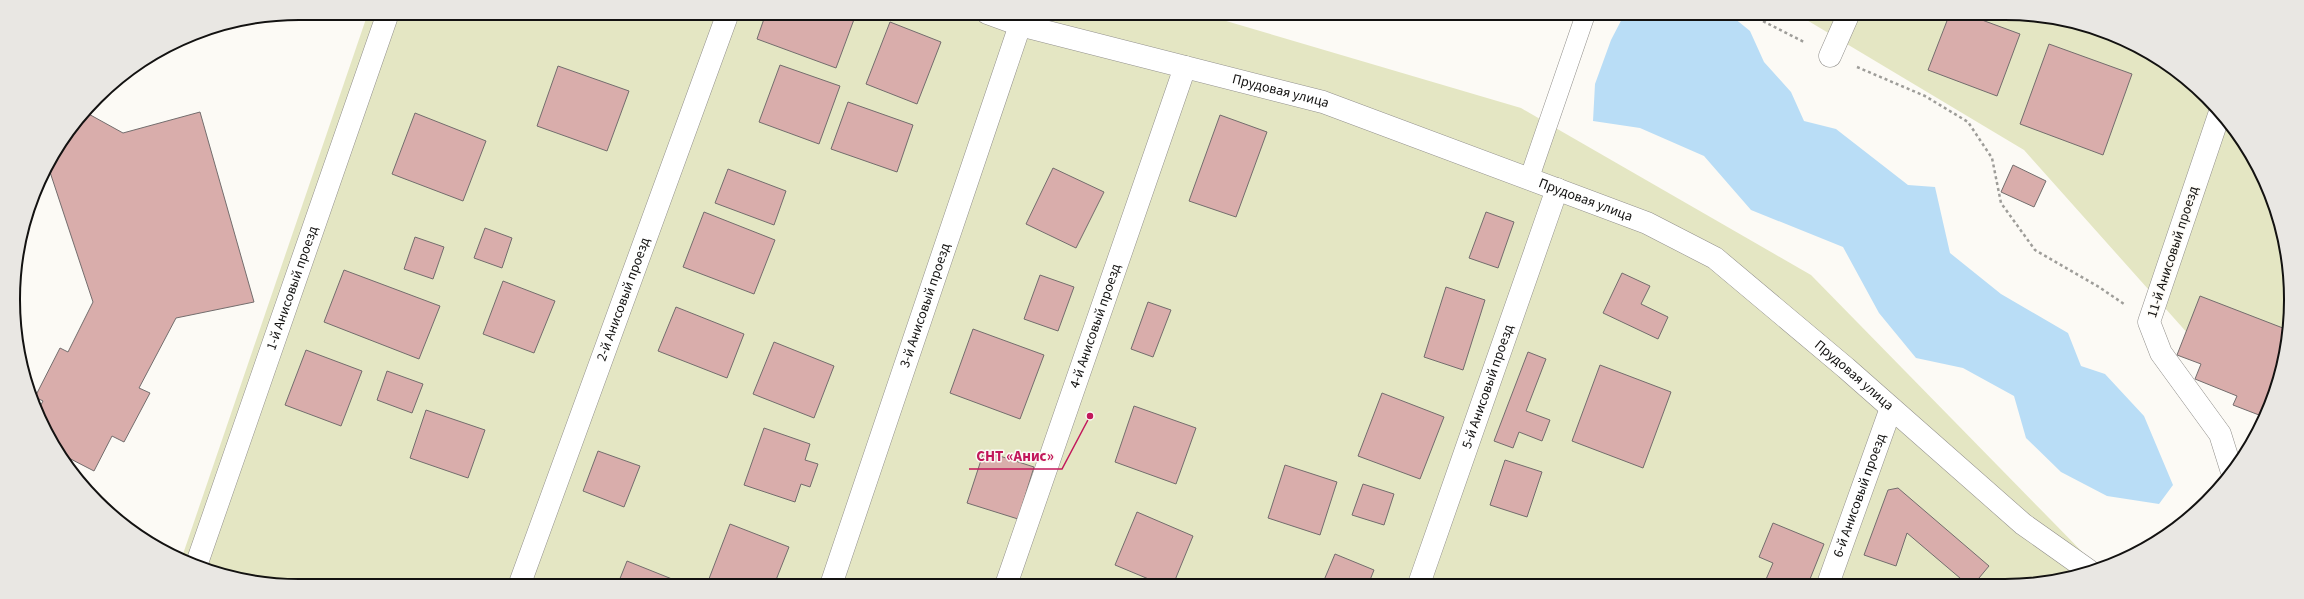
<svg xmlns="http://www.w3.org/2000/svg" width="2304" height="599" font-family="'Source Sans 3',sans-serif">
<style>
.green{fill:#e4e6c3}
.water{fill:#b9ddf6}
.building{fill:#d9adab;stroke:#736d6d}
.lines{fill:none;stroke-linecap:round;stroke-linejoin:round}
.lane-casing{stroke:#92908c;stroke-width:20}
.street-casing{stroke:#92908c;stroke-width:23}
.path{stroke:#9e9d99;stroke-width:2.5;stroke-dasharray:3 3;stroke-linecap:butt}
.lane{stroke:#fff;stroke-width:19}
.street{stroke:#fff;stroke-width:22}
.labels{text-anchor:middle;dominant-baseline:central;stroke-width:3;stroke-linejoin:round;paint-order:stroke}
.street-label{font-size:14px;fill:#131211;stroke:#fcfaf5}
.rim{fill:none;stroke:#131211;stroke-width:2}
.leader{fill:none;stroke:#c2185b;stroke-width:1.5}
.callout-dot{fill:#c2185b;stroke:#fcfaf5;stroke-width:1.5}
.callout-label{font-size:15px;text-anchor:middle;font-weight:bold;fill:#c2185b;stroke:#fcfaf5;stroke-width:3;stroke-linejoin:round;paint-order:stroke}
</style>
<rect width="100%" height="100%" fill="#fcfaf5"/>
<g class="green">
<polygon points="368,13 1199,13 1521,108 1811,275 2097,567 2042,584 300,586 244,581 182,557"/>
<polygon points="1795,13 2004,13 2060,18 2114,35 2163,61 2207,97 2243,140 2269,190 2285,243 2291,299 2286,355 2264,419 2024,150"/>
</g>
<polygon class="water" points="1625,13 1728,13 1750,31 1764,62 1791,92 1804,121 1836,129 1908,185 1935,187 1950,253 2001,294 2068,333 2081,366 2105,374 2144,416 2173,485 2159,504 2107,496 2061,472 2026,438 2014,396 1963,368 1916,358 1879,313 1843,247 1751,210 1704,156 1640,128 1593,121 1595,84 1611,40"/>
<g class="building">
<polygon points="667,13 687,13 685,20"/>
<polygon points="766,13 852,13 856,14 836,68 757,39"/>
<polygon points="1950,13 1963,13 2020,34 1997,96 1928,70"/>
<polygon points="890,22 941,42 917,104 866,84"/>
<polygon points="2049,44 2132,74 2103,155 2020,124"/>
<polygon points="780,65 840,86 819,144 759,122"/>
<polygon points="558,66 629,91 607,151 537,126"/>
<polygon points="848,102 913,125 897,172 831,149"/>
<polygon points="85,112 123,133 200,112 254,302 176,318 139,388 150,393 124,442 112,436 94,471 59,453 43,426 37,412 43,401 35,397 60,348 68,352 93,302 50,172 45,169 72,125"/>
<polygon points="415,113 486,141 463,201 392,174"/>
<polygon points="1220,115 1267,132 1236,217 1189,201"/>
<polygon points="2013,165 2046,181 2034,207 2001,192"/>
<polygon points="1053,168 1104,192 1076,248 1026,224"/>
<polygon points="728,169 786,191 774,225 715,203"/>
<polygon points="704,212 775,240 754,294 683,267"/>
<polygon points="1486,212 1514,222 1498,268 1469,258"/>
<polygon points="485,228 512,238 502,268 474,258"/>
<polygon points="415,237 444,247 433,279 404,269"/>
<polygon points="344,270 440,306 419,359 324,322"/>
<polygon points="1622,273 1650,286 1641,304 1668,317 1658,339 1603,313"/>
<polygon points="1040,275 1074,287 1058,331 1024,319"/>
<polygon points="503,281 555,301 534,353 483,334"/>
<polygon points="1446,287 1485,300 1463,370 1424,357"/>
<polygon points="2200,296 2288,330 2286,355 2259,430 2254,428 2259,415 2233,405 2237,396 2195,379 2201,364 2177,355"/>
<polygon points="1148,302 1171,310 1153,357 1131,349"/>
<polygon points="676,307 744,334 727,378 658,351"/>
<polygon points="973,329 1044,355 1020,419 950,393"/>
<polygon points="774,342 834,366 814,418 753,394"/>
<polygon points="306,350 362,371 341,426 285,405"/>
<polygon points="1528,352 1546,359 1526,411 1550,420 1542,441 1519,432 1513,448 1494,441"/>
<polygon points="1600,365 1671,392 1643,468 1572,441"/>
<polygon points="387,371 423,384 412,413 377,400"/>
<polygon points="1382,393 1444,417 1420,479 1358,456"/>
<polygon points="1134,406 1196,428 1176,484 1115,462"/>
<polygon points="426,410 485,430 468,478 410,458"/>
<polygon points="764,428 810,444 805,460 818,464 810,487 801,484 795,502 744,485"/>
<polygon points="598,451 640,466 624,507 583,491"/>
<polygon points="984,451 1034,467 1018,519 967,503"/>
<polygon points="1505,460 1542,472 1527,517 1490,505"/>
<polygon points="1285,465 1337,482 1320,535 1268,518"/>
<polygon points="1363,484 1394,494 1384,525 1352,515"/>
<polygon points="1898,488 1989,566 1974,584 1967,584 1907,533 1896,566 1864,555 1888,490"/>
<polygon points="1137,512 1193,536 1173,585 1163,585 1115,565"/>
<polygon points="1773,523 1824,544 1808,584 1764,584 1773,563 1759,557"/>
<polygon points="730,524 789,547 774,585 707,584"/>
<polygon points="1335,554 1374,570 1368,585 1322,585"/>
<polygon points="627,561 677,581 676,585 617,586"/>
<polygon points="684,581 695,585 682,585"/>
</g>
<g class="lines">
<defs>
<polyline id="lane" points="1529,179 1586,13"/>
<g id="street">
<path id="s1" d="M987 13 1020 25 1323 102 1647 223 1715 258 1846 368 2023 524 2088 570"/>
<polyline points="1830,56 1849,13"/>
<polyline points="2220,112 2149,322 2161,353 2220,434 2231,469"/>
<path id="s2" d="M197 563 388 13"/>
<path id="s3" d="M1419 584 1557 189"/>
<path id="s4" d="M1828 584 1891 408"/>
<path id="s5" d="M831 585 1020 25"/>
<path id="s6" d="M1006 585 1185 67"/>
<path id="s7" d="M519 586 728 13"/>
</g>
</defs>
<use href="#lane" class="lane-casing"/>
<use href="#street" class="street-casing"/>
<g class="path">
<polyline points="1747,13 1804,42"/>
<polyline points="1857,67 1925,96 1968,122 1992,158 2001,203 2035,250 2099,287 2124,304"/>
</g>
<use href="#lane" class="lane"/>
<use href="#street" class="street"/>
</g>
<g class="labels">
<g class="street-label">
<text stroke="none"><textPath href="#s1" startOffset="304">Прудовая улица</textPath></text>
<text stroke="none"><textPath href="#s1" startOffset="628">Прудовая улица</textPath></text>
<text transform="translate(2173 252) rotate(-72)">11-й Анисовый проезд</text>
<text stroke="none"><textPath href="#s2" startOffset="291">1-й Анисовый проезд</textPath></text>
<text stroke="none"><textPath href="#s7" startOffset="305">2-й Анисовый проезд</textPath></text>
<text stroke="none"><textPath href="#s5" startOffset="295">3-й Анисовый проезд</textPath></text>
<text stroke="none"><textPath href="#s6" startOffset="274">4-й Анисовый проезд</textPath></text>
<text stroke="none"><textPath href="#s1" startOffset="952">Прудовая улица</textPath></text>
<text stroke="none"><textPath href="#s3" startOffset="209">5-й Анисовый проезд</textPath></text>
<text stroke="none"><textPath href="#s4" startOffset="94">6-й Анисовый проезд</textPath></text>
</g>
</g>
<path d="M0 0H2304V599H0ZM299 20H2005A279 279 0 0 1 2284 299V300A279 279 0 0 1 2005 579H299A279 279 0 0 1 20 300V299A279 279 0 0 1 299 20Z" fill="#e9e7e3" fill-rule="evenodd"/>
<path class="rim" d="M299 20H2005A279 279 0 0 1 2284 299V300A279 279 0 0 1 2005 579H299A279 279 0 0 1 20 300V299A279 279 0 0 1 299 20Z"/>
<path class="leader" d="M1090 416L1062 469H969"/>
<circle class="callout-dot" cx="1090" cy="416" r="4"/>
<g class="callout-label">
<text x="1015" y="461">СНТ «Анис»</text>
</g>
</svg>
